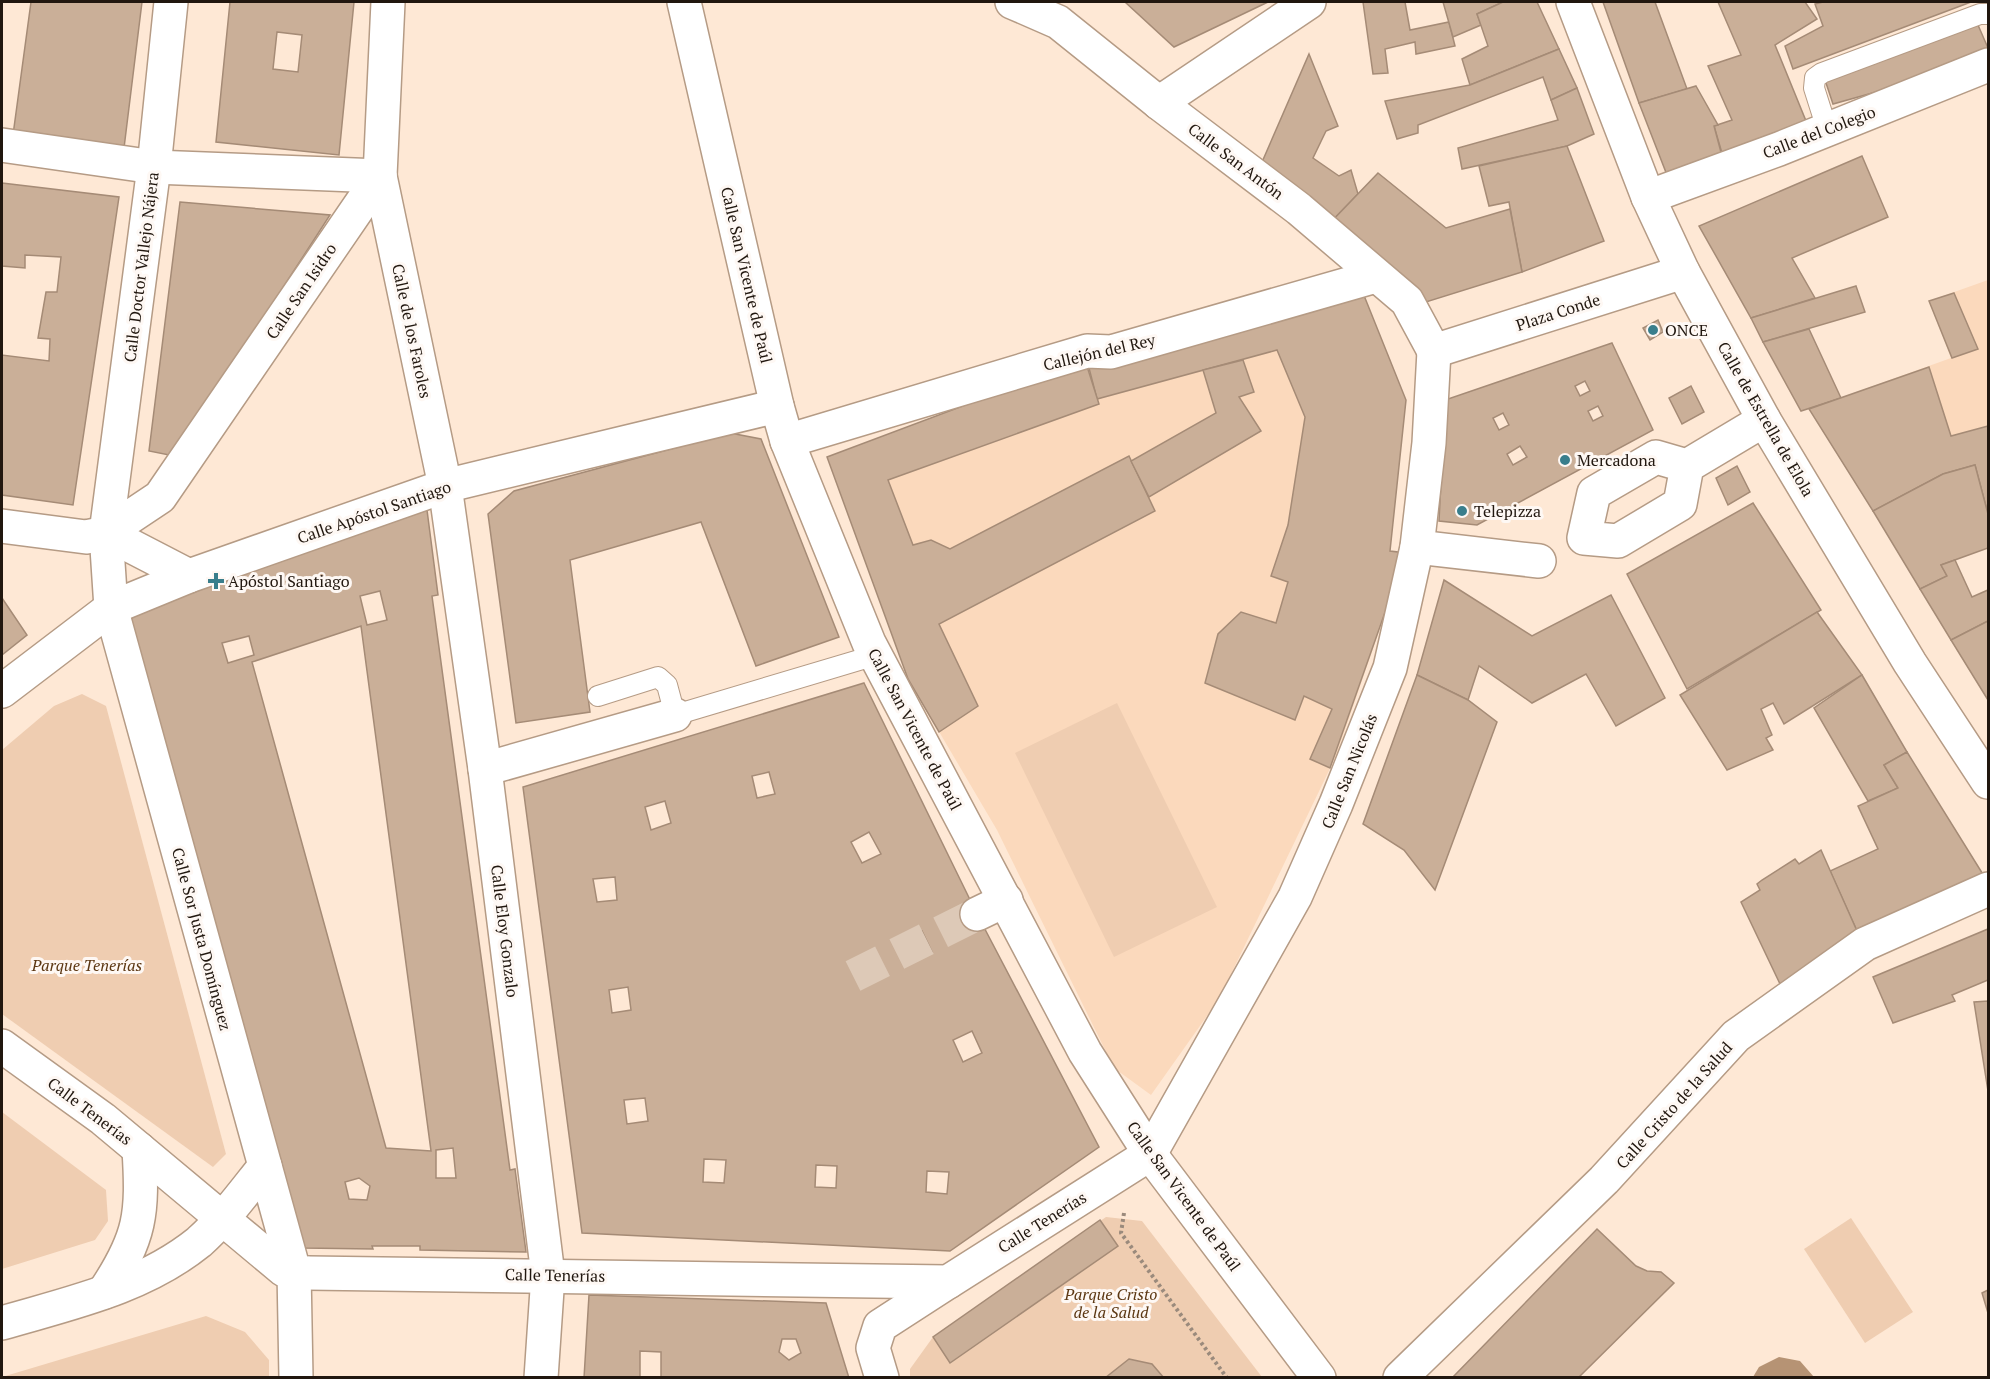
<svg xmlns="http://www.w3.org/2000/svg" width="1990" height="1379" font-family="'PT Serif',serif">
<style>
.built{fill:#fbd9bc}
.green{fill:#efcdb1}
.water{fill:#b69374}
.building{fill:#caaf98;stroke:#a58b76;stroke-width:1.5;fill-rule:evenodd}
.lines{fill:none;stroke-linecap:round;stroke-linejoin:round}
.street-tunnel{stroke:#ddc9b7;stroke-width:33;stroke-dasharray:33 16;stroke-linecap:butt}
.lane-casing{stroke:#b59b85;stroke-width:22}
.street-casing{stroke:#b59b85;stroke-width:36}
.path{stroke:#9a8a7c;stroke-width:4;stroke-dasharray:3 3;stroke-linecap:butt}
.lane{stroke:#fff;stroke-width:20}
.street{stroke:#fff;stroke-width:33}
.poi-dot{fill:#397e8c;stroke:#fef8f4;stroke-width:2}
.labels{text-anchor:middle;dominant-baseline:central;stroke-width:6;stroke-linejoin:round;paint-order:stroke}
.street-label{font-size:16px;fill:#21170f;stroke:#fef8f4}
.poi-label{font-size:16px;fill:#21170f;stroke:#fef8f4;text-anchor:start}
.park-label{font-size:16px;font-style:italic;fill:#5c3712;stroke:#fef8f4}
</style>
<rect width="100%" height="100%" fill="#fee8d5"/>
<g class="built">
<polygon points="1988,280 1988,514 1975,466 1907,492 1873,511 1809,409 1951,358 1929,301"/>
<polygon points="1363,293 1406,400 1390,551 1406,553 1336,756 1219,999 1151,1095 1114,1068 997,830 908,679 827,457 1085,360 1089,368"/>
</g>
<g class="green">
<polygon points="82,694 106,706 226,1154 213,1167 2,1014 2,750 54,706"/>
<polygon points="1117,703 1217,907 1114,957 1015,753"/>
<polygon points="2,1112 106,1190 108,1221 95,1240 2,1269"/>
<polygon points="1106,1217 1142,1221 1262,1377 910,1378 910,1369 933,1337"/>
<polygon points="1851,1218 1913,1312 1865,1343 1804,1249"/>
<polygon points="206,1316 245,1332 269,1360 269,1377 2,1377"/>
</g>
<polygon class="water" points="1779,1357 1800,1361 1814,1377 1753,1377 1759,1367"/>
<g class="building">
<polygon points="31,2 142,2 124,148 13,135"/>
<path d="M230 2H354L339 155 216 142ZM277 32 302 35 298 72 273 69Z"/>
<polygon points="1125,2 1268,2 1174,47"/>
<polygon points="1363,2 1405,2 1410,30 1449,22 1455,46 1416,54 1415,42 1385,49 1388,73 1373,74"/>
<polygon points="1443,2 1503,2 1477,14 1481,25 1453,37"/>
<polygon points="1503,2 1537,2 1559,49 1470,85 1462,59 1488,46 1477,14"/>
<polygon points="1603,2 1655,2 1687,89 1639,103"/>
<polygon points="1718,2 1805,2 1817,19 1775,45 1806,121 1724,160 1714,126 1732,120 1708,66 1741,55"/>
<polygon points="1823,2 1971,2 1793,69 1785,46 1823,26 1815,4"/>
<polygon points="1978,25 1988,48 1876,92 1833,104 1825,80"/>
<polygon points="1559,49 1577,88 1551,100 1543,77 1418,125 1418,133 1397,139 1385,101 1470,85"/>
<polygon points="1309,54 1338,126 1326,131 1313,158 1339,176 1351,170 1358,194 1330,223 1259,169"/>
<polygon points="1696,86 1718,125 1714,126 1722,156 1667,175 1639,103"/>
<polygon points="1577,88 1594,134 1567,146 1462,169 1458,148 1558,120 1551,100"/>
<polygon points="1567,146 1604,241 1522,272 1509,202 1489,206 1479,166"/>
<polygon points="1862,156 1888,217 1792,258 1815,298 1751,318 1699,226"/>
<polygon points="1378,173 1446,228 1510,209 1522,272 1426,302 1330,223"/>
<polygon points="2,183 119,197 73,505 2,495 2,355 49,361 50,339 38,338 46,292 57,292 61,257 25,255 25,268 2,266"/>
<polygon points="180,202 330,215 174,456 149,451"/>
<polygon points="1856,286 1865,312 1763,342 1751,318"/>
<polygon points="1363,293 1406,400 1390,551 1406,553 1330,768 1310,759 1332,709 1304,696 1295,720 1205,683 1218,634 1241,612 1276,623 1288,582 1271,576 1288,525 1305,417 1277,350 1097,399 1089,368"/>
<polygon points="1954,293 1978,349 1952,358 1929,301"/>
<polygon points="1658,320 1663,332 1650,340 1643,328"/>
<polygon points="1809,329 1841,398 1801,411 1763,342"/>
<path d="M1612 343 1653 430 1477 525 1439 521 1445 400ZM1585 381 1590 391 1580 396 1575 386ZM1598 406 1603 416 1593 421 1588 411ZM1503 413 1509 425 1499 430 1493 418ZM1520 446 1527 457 1513 465 1507 454Z"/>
<polygon points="1085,360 1099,404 888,480 913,545 931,540 950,549 1129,456 1155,511 939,624 978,706 939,732 908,679 827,457"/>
<polygon points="1243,360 1254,392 1239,397 1261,431 1149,497 1131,461 1216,413 1203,370"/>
<polygon points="1929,367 1951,436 1988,426 1988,514 1975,465 1943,474 1873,511 1809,409"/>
<polygon points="1691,386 1704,412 1682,424 1669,398"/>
<polygon points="730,433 761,439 839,637 756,666 701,522 570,560 590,712 516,723 488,514 514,491"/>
<polygon points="1975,465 1988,514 1988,548 1941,565 1947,576 1920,589 1873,511 1943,474"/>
<polygon points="1737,466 1750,492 1728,505 1716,478"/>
<polygon points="1753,503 1821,610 1687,689 1627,574"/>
<path d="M427 510 438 595 432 596 510 1170 515 1169 526 1252 420 1250V1246H372L373 1249 303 1248 124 615ZM380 591 387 620 367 625 360 596ZM361 626 431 1151 386 1148 252 662ZM249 636 254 655 228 663 222 643ZM453 1148 456 1178H436V1150ZM359 1178 370 1186 367 1200 349 1199 345 1182Z"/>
<polygon points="1955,560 1972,597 1988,590 1988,621 1951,640 1920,589 1947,576 1941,565"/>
<polygon points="1444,580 1532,636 1611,595 1665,698 1616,726 1586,674 1532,703 1479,666 1468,700 1417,675"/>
<polygon points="2,598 27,635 2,655"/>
<polygon points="1817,612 1862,675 1784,724 1773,703 1761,709 1772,735 1766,738 1773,750 1727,770 1680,695"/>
<polygon points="1988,621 1988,700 1951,640"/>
<polygon points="1417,675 1468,700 1497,722 1435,890 1404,850 1363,824"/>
<polygon points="1862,675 1907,752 1884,765 1898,788 1868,801 1814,708"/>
<path d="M864 683 977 914 1099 1147 950 1251 582 1233 523 787ZM769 772 775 794 757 798 752 776ZM665 801 671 823 651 830 645 807ZM869 832 881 854 862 863 851 842ZM615 877 617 900 597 902 593 879ZM922 931 932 952 912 962 901 941ZM628 987 631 1010 612 1013 609 990ZM972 1031 982 1053 963 1062 953 1040ZM645 1098 648 1121 627 1124 624 1100ZM704 1159 726 1160 724 1183 703 1182ZM816 1165 837 1166 836 1188 815 1187ZM927 1171 949 1172 947 1194 926 1192Z"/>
<polygon points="1907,752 1984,876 1857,931 1830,871 1878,849 1858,806 1898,788 1884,765"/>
<polygon points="1821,850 1857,931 1780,984 1741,902 1760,890 1757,884 1762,880 1795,859 1799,864"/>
<polygon points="1988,929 1988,980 1952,995 1955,1001 1893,1023 1873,977"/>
<polygon points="1988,1001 1988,1091 1974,1002"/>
<polygon points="1100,1220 1118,1246 950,1363 933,1337"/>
<polygon points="1597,1229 1636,1266 1647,1271 1661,1272 1674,1283 1578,1378 1452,1378"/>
<polygon points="1988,1290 1988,1313 1982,1293"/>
<path d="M589 1295 826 1303 849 1378H661V1352L640 1351V1378H584ZM782 1339H796L801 1353 789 1360 779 1352Z"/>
<polygon points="1129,1359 1152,1364 1164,1378 1105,1378"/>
</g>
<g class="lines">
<polyline class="street-tunnel" points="853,976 977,914"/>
<defs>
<g id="lane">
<polyline points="1827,129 1814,88 1815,78 1822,73 1980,14 1988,14"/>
<polyline points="598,696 658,677 667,685 675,715 876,655"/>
</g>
<g id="street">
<polyline points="171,2 154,167 106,533 111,608 294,1271 296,1378"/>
<polyline points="684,2 777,406 787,441 869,643 1085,1052 1150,1154 1319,1378"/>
<polyline points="1012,2 1058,22 1159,103 1299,209 1407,301 1434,351"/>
<polyline points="1573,2 1648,197 1683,272 1764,420 1910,663 1988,782"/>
<polyline points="1159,103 1309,2"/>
<polyline points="2,145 154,167 380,176"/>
<polyline points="380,176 445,486 485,769 548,1275 541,1378"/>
<polyline points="1648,197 1779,149 1988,65"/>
<polyline points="1434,351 1683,272"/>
<polyline points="787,441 1087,351 1111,352 1376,276"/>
<polyline points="1687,466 1680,504 1618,541 1584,538 1594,493 1656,457 1687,466 1764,420"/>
<polyline points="2,526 86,537 106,533 160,497 380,176 388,2"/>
<polyline points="106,533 189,576"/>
<polyline points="1417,547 1539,561"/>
<polyline points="2,691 111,608 189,576 445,486 777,406"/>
<polyline points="485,769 675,715"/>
<polyline points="977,914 1006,900"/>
<polyline points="2,1046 103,1119 284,1270 308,1273 948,1282 1150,1154 1295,897 1336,804 1390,668 1417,547 1429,443 1434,351"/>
<path d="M104 1292C141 1237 143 1214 139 1149"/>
<path d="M2 1323C70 1303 142 1288 199 1242 224 1220 244 1192 265 1166"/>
<polyline points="882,1378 873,1348 880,1326 948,1282"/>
<polyline points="1400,1378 1604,1180 1736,1036 1865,944 1988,889"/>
</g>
</defs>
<use href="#lane" class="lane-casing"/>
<use href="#street" class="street-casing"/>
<polyline class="path" points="1124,1213 1121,1233 1227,1378"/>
<use href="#lane" class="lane"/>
<use href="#street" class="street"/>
</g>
<g class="poi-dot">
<circle cx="1653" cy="330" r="6"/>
<circle cx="1565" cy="460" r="6"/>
<circle cx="1462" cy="511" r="6"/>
<path d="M213 572h6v6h6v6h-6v6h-6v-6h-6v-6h6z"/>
</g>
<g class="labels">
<g class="street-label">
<text transform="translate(1819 132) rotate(-21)">Calle del Colegio</text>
<text transform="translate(1236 161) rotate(37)">Calle San Antón</text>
<text transform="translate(141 267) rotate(-83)">Calle Doctor Vallejo Nájera</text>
<text transform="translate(747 275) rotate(77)">Calle San Vicente de Paúl</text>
<text transform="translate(301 291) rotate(-56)">Calle San Isidro</text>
<text transform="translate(1558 312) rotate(-18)">Plaza Conde</text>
<text transform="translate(412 331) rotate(78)">Calle de los Faroles</text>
<text transform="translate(1099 352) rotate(-13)">Callejón del Rey</text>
<text transform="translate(1766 419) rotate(60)">Calle de Estrella de Elola</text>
<text transform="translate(374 512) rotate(-19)">Calle Apóstol Santiago</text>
<text transform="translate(915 729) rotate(62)">Calle San Vicente de Paúl</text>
<text transform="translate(1349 771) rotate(-68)">Calle San Nicolás</text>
<text transform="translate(505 931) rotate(83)">Calle Eloy Gonzalo</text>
<text transform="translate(202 939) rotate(75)">Calle Sor Justa Domínguez</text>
<text transform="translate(1674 1105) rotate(-48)">Calle Cristo de la Salud</text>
<text transform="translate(90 1111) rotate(37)">Calle Tenerías</text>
<text transform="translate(1184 1196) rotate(54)">Calle San Vicente de Paúl</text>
<text transform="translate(1042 1222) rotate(-32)">Calle Tenerías</text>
<text transform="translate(555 1275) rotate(1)">Calle Tenerías</text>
</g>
<g class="poi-label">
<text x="1665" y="330">ONCE</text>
<text x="1577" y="460">Mercadona</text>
<text x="1474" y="511">Telepizza</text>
<text x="228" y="581">Apóstol Santiago</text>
</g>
<g class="park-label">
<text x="87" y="965">Parque Tenerías</text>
<text x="1111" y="1294">Parque Cristo<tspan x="1111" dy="18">de la Salud</tspan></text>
</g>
</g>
<rect width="1990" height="1379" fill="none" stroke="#21170f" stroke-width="6"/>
</svg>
